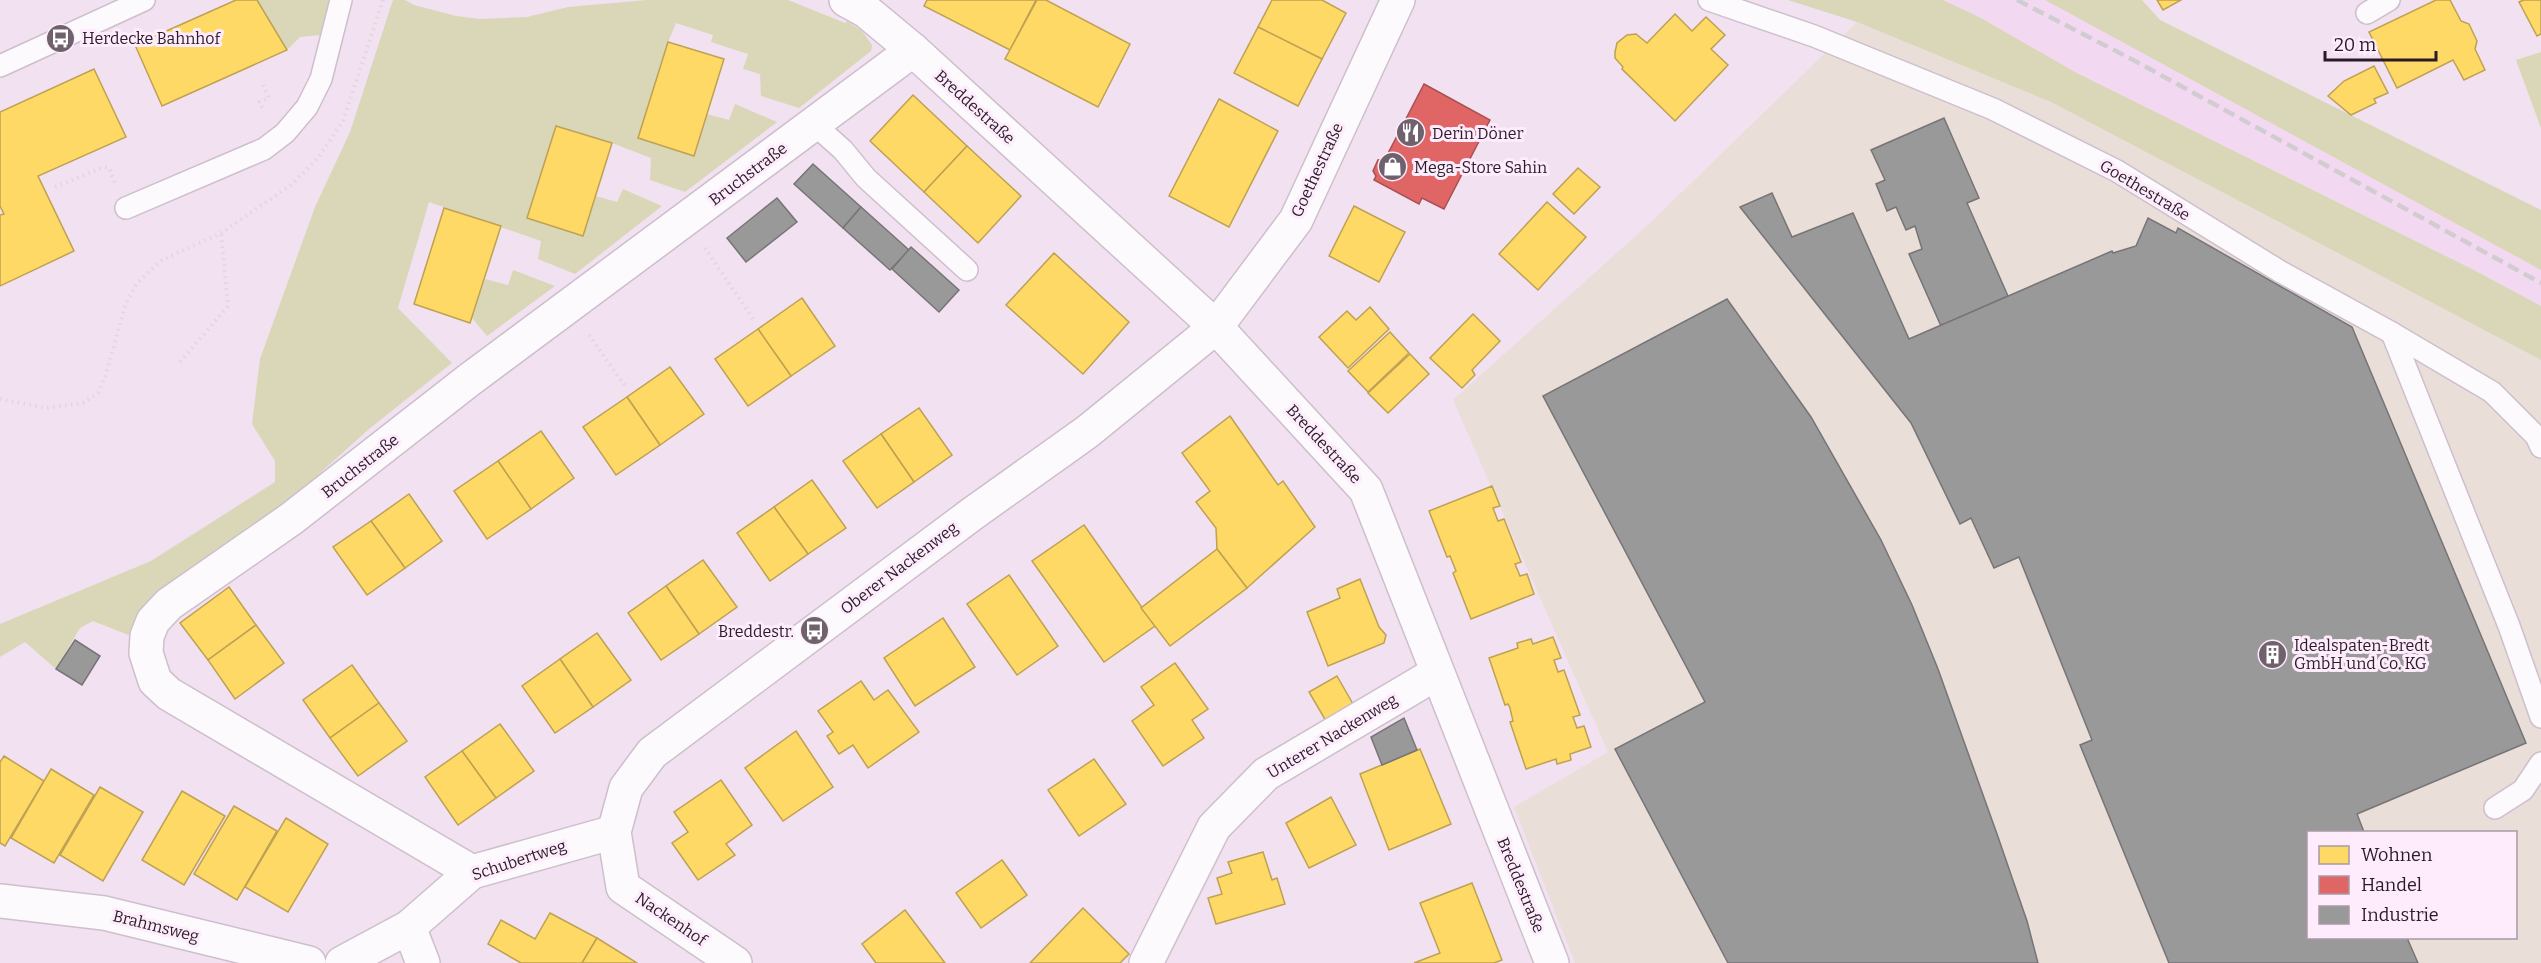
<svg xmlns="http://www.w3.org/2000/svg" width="2541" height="963" font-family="Bitter,serif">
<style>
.built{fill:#f3d8f1}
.industrial{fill:#eaded9;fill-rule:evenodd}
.green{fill:#d9d7b7}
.homes{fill:#ffd966;stroke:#bea153;stroke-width:1.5}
.shops{fill:#e06666;stroke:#a95053;stroke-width:1.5}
.industry{fill:#999;stroke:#777477;stroke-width:1.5}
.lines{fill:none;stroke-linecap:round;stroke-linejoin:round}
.service-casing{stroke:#cdbfcc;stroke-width:24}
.minor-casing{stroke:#cdbfcc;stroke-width:36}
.path{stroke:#ded8dd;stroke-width:4;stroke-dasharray:1.5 4.5;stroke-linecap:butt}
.service{stroke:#fdfafd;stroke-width:21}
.minor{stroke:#fdfafd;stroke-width:33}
.rail{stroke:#d0ccd0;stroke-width:4.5;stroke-dasharray:12 6;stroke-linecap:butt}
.labels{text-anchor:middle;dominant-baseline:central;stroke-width:6;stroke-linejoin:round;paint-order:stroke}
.poi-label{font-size:16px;fill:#281d27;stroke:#feecfd;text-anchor:start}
.street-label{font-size:16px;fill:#281d27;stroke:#feecfd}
</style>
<rect width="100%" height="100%" fill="#f2e1f0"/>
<polygon class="built" points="1943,0 2045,0 2541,270 2541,306 2472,269 2075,72 1981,18"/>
<path class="industrial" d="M1857 22 2051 102 2541 360V963H1575L1514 807 1608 752 1453 400 1649 224ZM2308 832H2516V938H2308Z"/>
<g class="green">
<polygon points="257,0 330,0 321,35 300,37 287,50"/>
<polygon points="393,0 405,0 414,5 456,16 480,19 527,17 568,7 647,0 788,0 845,23 847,21 862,31 872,45 871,51 799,108 761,96 760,74 743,69 748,54 711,42 713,35 676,23 668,42 638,138 694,156 707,114 729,120 735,104 777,122 685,192 650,180 651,158 612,143 556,126 527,218 583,236 596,196 617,202 623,189 662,206 575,274 538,259 541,241 429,202 398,308 452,363 369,429 320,473 291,503 131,636 93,621 80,628 56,669 25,642 0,657 0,624 151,561 275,482 275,461 252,424 260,359 315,207 350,132"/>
<polygon points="1788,0 1943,0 1981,18 2075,72 2472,269 2541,306 2541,360 2051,102 1857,22"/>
<polygon points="2045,0 2142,0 2160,20 2541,210 2541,270"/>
<polygon points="2541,52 2541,128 2516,60"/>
<polygon points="513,270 555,286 487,336 472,318 485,279 508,285"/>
</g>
<g class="homes">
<polygon points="236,0 257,0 287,50 162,106 135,45"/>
<polygon points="927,0 1036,0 1010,50 924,6"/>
<polygon points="1037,0 1046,0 1130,44 1098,107 1005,59"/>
<polygon points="1272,0 1322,0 1346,13 1322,59 1258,27"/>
<polygon points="2157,0 2181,0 2163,10"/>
<polygon points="2436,0 2450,0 2461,21 2469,24 2477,41 2475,49 2485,70 2464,80 2453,60 2397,88 2369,32"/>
<polygon points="2524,0 2541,0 2541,34 2537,36 2519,2"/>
<polygon points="1675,14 1692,31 1706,17 1725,35 1711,49 1728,65 1675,121 1622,69 1623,67 1615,58 1615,52 1617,43 1627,35 1636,34 1647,43"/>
<polygon points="1258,27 1322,59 1298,106 1234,73"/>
<polygon points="668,42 724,59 694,156 638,138"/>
<polygon points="2374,66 2388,93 2374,99 2376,103 2351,115 2328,96 2344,81"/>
<polygon points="94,69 126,137 38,176 74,251 0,286 0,215 4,214 0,206 0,112"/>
<polygon points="913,95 967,146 924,192 870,141"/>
<polygon points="1219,99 1278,131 1229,227 1169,196"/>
<polygon points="556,126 612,143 583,236 527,218"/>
<polygon points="967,146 1021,196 978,243 924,192"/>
<polygon points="1578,168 1600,187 1574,214 1553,194"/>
<polygon points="1547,202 1586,237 1538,290 1499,254"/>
<polygon points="1354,206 1405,232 1379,282 1329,256"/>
<polygon points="444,208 501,226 470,323 414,304"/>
<polygon points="1054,253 1129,322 1083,374 1006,305"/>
<polygon points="802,298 835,346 791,376 758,329"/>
<polygon points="1370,307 1389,329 1348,368 1319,337 1347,311 1356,320"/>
<polygon points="1473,314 1500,341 1472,370 1475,375 1462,388 1430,358"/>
<polygon points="758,329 791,376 748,406 715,359"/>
<polygon points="1390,332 1409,353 1368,392 1348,371"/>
<polygon points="1410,354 1429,374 1388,413 1368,393"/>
<polygon points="670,367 704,414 660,445 627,397"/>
<polygon points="627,397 660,445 616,475 583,427"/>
<polygon points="919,408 952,455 914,482 881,434"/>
<polygon points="1230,416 1278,485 1283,481 1315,527 1247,588 1217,549 1216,528 1196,502 1210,491 1182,453"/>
<polygon points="541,431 574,478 531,509 498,461"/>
<polygon points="881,434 914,482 877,508 843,461"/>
<polygon points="498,461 531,509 487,539 454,491"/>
<polygon points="812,480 846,528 808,554 774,507"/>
<polygon points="1492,486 1500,506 1493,508 1498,521 1504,519 1521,562 1515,564 1520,576 1527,574 1534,594 1471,619 1453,573 1456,571 1450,556 1447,557 1429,511"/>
<polygon points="409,494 442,541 405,568 371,521"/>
<polygon points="774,507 808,554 770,581 737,533"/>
<polygon points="371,521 405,568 367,595 333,547"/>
<polygon points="1084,525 1155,626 1104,662 1032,561"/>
<polygon points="1217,549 1247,588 1170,646 1141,608"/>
<polygon points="703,560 737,607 699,634 666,586"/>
<polygon points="1009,575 1058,646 1017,675 967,604"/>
<polygon points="1360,579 1379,627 1386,635 1384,643 1328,666 1307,612 1340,598 1337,589"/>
<polygon points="666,586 699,634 661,660 628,613"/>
<polygon points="229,587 256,625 208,660 180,623"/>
<polygon points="943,618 975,667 915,706 884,658"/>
<polygon points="256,625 284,663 235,699 208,660"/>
<polygon points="597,633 631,680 593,707 560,659"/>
<polygon points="1553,637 1561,658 1554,660 1558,672 1564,670 1580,715 1573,717 1577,728 1584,726 1591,747 1570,754 1571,760 1557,764 1556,759 1526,769 1510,722 1513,721 1510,708 1508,704 1505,705 1489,658 1518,648 1517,643 1531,639 1533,644"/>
<polygon points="560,659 593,707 555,733 522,686"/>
<polygon points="1175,663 1208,709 1192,720 1204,738 1163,766 1132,721 1154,705 1141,687"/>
<polygon points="352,665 379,703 330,738 303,700"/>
<polygon points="1337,676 1353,704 1326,721 1309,692"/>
<polygon points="861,681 874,700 888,690 919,732 868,768 853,745 839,754 827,736 833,732 818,711"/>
<polygon points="379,703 407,741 358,776 330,738"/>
<polygon points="500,724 534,771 496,798 462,751"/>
<polygon points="796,731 833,787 783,821 745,768"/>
<polygon points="1420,749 1451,824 1389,850 1360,774"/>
<polygon points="462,751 496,798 458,825 425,777"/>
<polygon points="4,756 44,781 5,846 0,843 0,762"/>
<polygon points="1094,759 1126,804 1079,836 1048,790"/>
<polygon points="51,769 94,795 54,863 11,838"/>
<polygon points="721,780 752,825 726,844 735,855 698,880 672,843 688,832 674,812"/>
<polygon points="100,787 143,812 103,881 60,855"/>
<polygon points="182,791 225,816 184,885 142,860"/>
<polygon points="1331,797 1356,845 1309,868 1286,823"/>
<polygon points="234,806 277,831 237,900 194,874"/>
<polygon points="286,818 328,844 288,912 245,887"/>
<polygon points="1263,852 1272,880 1277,878 1285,904 1216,924 1208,898 1222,894 1217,878 1232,873 1228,862"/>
<polygon points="1002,860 1027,895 981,928 956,893"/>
<polygon points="1472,883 1502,960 1494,963 1414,963 1440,953 1420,903"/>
<polygon points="1083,908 1129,954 1120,963 1030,963"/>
<polygon points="905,910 945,963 876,963 862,944"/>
<polygon points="550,913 597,938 582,963 521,963 488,944 501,920 535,939"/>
<polygon points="597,938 637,963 582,963"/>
</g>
<polygon class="shops" points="1424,84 1490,120 1444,209 1422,198 1419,204 1374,180 1376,176 1373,171 1378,160 1385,159"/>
<g class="industry">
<polygon points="1944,118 1979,198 1967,203 2008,296 1941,326 1909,254 1922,249 1915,226 1906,230 1896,207 1887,211 1876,184 1885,180 1871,150"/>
<polygon points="813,164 861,207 843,228 794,184"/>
<polygon points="1772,193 1792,237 1853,213 1909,339 2112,251 2113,253 2136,246 2148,218 2176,233 2178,228 2352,327 2526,743 2357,814 2364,832 2308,832 2308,938 2407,938 2418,963 2169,963 2080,745 2092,740 2019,557 1994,568 1971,518 1960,524 1911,423 1740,207"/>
<polygon points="777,198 797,222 746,262 727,238"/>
<polygon points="861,207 909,250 890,270 843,228"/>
<polygon points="911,247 959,290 939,312 892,269"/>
<polygon points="1727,299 1811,417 1881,540 1912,605 1938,669 1997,834 2027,921 2038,963 1728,963 1615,749 1705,702 1543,396"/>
<polygon points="75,640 100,656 82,685 56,669"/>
<polygon points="1404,718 1417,750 1382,765 1371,737"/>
</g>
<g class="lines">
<defs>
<g id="service">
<polyline points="1709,0 1814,36 1993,109 2117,171 2281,272 2392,333 2492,392 2536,436 2541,447"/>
<polyline points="2367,13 2389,0"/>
<polyline points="0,66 144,0"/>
<polyline points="815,125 843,150 866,178 967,270"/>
<polyline points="126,208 264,149 285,133 307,107 321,79 341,0"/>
<polyline points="2392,333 2509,626 2541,717"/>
<polyline points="2495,808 2523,790 2541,763"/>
</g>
<g id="minor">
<polyline points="846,0 866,11 913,50 1216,327 1366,490 1552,963"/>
<polyline points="472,872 169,694 155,681 146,653 147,636 153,621 169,604 291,519 469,380 913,50"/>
<polyline points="0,901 104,913 309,963"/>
<polyline points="409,927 423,963"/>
<polyline points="342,963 409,927 472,872 614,832"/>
<polyline points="735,963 623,887 614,832 626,788 652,753 972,514 1087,432 1216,327 1296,220 1398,0"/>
<polyline points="1146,963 1214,827 1266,774 1437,673"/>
</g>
</defs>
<use href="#service" class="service-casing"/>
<use href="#minor" class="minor-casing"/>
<g class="path">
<polyline points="263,85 269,98 259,102 264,111"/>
<polyline points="55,187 103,167 109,168 115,183"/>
<polyline points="705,248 753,319"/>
<polyline points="589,335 625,386"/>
<polyline points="180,362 228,306 221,233"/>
<polyline points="0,399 46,408 83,403 98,393 105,377 126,303 137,283 162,260 221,233 291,185 318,158 343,121 383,0"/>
</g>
<use href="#service" class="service"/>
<use href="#minor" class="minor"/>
<polyline class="rail" points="2017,0 2137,62 2541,283"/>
</g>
<defs>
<symbol id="bus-disc" viewBox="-11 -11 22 22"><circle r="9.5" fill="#6f626d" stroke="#feecfd"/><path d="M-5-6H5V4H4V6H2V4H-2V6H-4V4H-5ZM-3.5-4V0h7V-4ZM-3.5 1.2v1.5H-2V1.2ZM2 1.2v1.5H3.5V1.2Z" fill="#fff"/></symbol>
<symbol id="restaurant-disc" viewBox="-11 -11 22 22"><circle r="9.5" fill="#6f626d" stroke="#feecfd"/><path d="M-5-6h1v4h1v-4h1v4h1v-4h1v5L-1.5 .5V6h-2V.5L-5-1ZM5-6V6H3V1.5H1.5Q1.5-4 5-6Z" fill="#fff"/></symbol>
<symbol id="shop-disc" viewBox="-11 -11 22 22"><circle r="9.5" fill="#6f626d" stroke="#feecfd"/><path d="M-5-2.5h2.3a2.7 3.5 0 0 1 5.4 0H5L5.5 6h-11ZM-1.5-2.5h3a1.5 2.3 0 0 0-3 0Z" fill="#fff"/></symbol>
<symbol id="building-disc" viewBox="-11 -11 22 22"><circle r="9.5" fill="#6f626d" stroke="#feecfd"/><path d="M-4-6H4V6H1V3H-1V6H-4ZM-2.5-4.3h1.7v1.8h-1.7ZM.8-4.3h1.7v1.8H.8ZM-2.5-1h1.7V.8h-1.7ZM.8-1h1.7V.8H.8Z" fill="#fff"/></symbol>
</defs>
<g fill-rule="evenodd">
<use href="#bus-disc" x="44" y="22" width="33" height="33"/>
<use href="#restaurant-disc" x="1394" y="116" width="33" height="33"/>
<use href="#shop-disc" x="1376" y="150" width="33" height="33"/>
<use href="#bus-disc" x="798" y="614" width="33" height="33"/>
<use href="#building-disc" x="2256" y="638" width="33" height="33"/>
</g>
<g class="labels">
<g class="poi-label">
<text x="82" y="38">Herdecke Bahnhof</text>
<text x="1432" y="133">Derin Döner</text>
<text x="1414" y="167">Mega-Store Sahin</text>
<text x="794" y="631" text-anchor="end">Breddestr.</text>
<text x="2294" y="645">Idealspaten-Bredt<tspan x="2294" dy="18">GmbH und Co. KG</tspan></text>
</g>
<g class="street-label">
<text transform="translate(975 107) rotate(42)">Breddestraße</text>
<text transform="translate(1317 170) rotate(-65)">Goethestraße</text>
<text transform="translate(748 174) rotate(-37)">Bruchstraße</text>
<text transform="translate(2145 190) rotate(31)">Goethestraße</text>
<text transform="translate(1324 444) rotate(47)">Breddestraße</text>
<text transform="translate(360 466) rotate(-38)">Bruchstraße</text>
<text transform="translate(899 568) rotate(-37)">Oberer Nackenweg</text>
<text transform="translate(1332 736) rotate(-31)">Unterer Nackenweg</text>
<text transform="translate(519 860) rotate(-18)">Schubertweg</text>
<text transform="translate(1521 885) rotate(68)">Breddestraße</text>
<text transform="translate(671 919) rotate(34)">Nackenhof</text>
<text transform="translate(156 926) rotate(14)">Brahmsweg</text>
</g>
</g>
<rect x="2307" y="831" width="210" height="108" fill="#feecfd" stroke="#a899a7" stroke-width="1.5"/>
<rect x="2319" y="846" width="30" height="18" fill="#ffd966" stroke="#a899a7" stroke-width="1.5"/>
<text x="2361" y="861" font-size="18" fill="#281d27">Wohnen</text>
<rect x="2319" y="876" width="30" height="18" fill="#e06666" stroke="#a899a7" stroke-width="1.5"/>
<text x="2361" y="891" font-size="18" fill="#281d27">Handel</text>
<rect x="2319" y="906" width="30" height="18" fill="#999999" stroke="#a899a7" stroke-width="1.5"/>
<text x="2361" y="921" font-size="18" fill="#281d27">Industrie</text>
<path d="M2325 51v9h111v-9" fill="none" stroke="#281d27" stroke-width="3"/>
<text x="2334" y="51" font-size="18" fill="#281d27" stroke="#feecfd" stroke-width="4.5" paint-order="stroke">20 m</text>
</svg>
